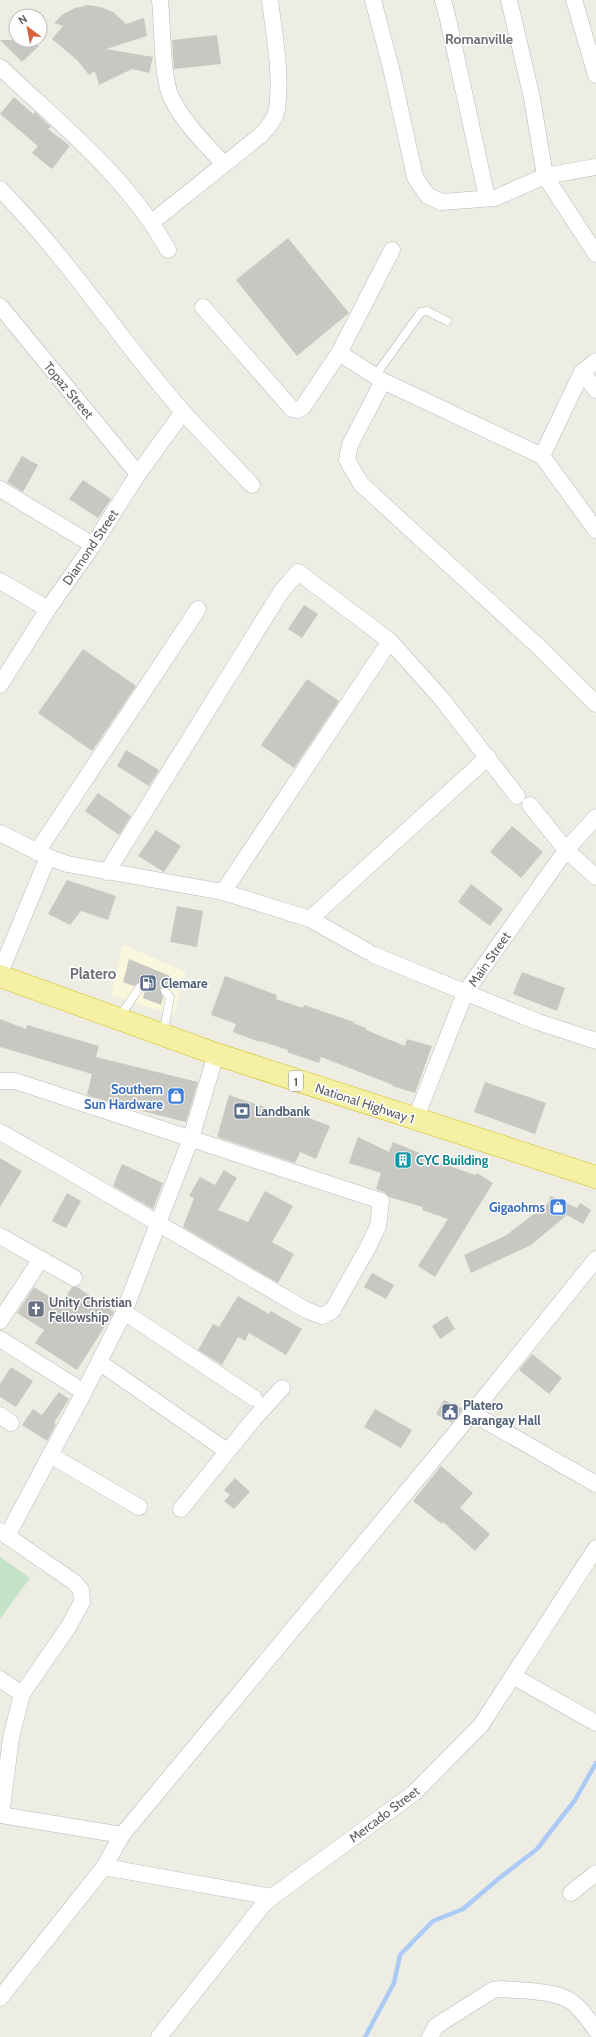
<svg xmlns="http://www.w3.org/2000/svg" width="596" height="2037" font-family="Cabin,sans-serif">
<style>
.commercial{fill:#faf8dc}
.green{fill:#c3e2c8}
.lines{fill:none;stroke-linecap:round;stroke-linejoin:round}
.stream{stroke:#accaf6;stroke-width:4.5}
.building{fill:#c9c7c1}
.service-casing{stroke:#b7b8bd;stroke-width:9}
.minor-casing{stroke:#b7b8bd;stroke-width:17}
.trunk-casing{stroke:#dabc18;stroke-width:23}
.service{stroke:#fff;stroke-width:8}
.minor{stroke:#fff;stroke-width:16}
.trunk{stroke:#f4f0a4;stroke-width:22}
.labels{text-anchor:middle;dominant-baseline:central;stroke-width:3;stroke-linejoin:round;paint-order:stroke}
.shield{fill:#fff;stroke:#8d8e92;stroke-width:1}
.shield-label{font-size:12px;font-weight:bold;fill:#5c5e63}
.street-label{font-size:13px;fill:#5c5e63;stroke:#fff}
.service-label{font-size:13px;font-weight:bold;fill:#4e5e75;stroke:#fff;text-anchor:start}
.shop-label{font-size:13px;font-weight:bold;fill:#366cbe;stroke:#fff;text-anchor:end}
.culture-label{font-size:13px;font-weight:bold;fill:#0d838f;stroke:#fff;text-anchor:start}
.worship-label{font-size:13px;font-weight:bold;fill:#5b616d;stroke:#fff;text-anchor:start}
.neighbourhood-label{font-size:14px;font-weight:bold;fill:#6d7075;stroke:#fff}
.quarter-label{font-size:15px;font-weight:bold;fill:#6d7075;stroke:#fff}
</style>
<rect width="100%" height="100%" fill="#edede4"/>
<polygon class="commercial" points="123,945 186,972 174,1015 111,995"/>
<polygon class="green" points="0,1557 30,1578 0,1619"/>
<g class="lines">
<polyline class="stream" points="365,2037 394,1983 400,1955 433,1921 463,1909 497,1880 537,1849 575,1800 596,1763"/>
</g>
<g class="building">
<polygon points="88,5 101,7 113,12 126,24 144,18 147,36 106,49 153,57 149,73 132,69 99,85 95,71 89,75 77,60 52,39 63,26 54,23 63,14 75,8"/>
<polygon points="217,35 221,64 174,69 172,40"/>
<polygon points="0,40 33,40 39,46 22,62"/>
<polygon points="14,97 33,114 35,112 51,127 48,129 70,146 52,169 32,153 38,146 0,114"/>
<polygon points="288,238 349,313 297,356 236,280"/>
<polygon points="22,456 38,465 23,492 7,482"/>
<polygon points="83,480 111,499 98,518 69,499"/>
<polygon points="304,605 318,614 302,638 288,629"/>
<polygon points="83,649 136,686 92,751 38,713"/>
<polygon points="307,679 339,701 294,768 261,745"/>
<polygon points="126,750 159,770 149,786 117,766"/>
<polygon points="98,793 131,816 119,835 85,811"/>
<polygon points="512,826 543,852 521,878 490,852"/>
<polygon points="156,830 181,846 164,872 138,856"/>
<polygon points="67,880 116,896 108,920 81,911 70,925 48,914"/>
<polygon points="471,884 503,909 490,926 458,902"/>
<polygon points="177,906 203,911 197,947 170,942"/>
<polygon points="129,959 170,976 167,986 162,987 160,989 163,998 161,1005 143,998 145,991 153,986 153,981 151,978 146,978 134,986 123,982"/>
<polygon points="522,972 565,988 557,1011 513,994"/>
<polygon points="225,976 277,995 276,999 303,1008 304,1005 354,1022 353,1023 366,1028 366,1030 405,1046 407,1039 432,1046 415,1093 392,1086 393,1085 321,1057 319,1063 287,1052 288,1050 260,1041 259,1042 233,1032 236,1024 211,1015"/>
<polygon points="0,1019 26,1029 27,1025 99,1046 96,1057 198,1082 186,1122 122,1106 87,1095 92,1074 0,1047"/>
<polygon points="485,1082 546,1103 535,1134 474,1112"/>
<polygon points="229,1095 294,1117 296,1113 330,1126 316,1159 300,1152 295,1163 217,1137"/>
<polygon points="358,1137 389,1152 393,1142 422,1154 421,1156 475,1175 477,1173 493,1183 435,1277 418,1266 448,1219 422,1210 423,1207 389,1197 384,1192 376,1189 381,1173 349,1163"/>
<polygon points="0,1158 22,1171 0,1207"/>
<polygon points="122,1164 163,1183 153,1209 113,1186"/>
<polygon points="224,1170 237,1178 218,1210 248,1222 265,1191 293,1206 272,1242 294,1254 278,1283 183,1227 194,1198 189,1196 200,1177 215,1185"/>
<polygon points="67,1193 81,1201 66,1228 52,1221"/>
<polygon points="551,1196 577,1208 580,1203 591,1210 583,1224 567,1215 531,1245 471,1273 464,1255 505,1236 548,1203"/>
<polygon points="372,1273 394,1285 386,1299 364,1287"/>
<polygon points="34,1287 61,1304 72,1287 77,1287 114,1312 77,1370 35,1343 44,1330 17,1313"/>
<polygon points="238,1296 269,1314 271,1311 302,1329 286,1355 249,1333 245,1341 238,1337 222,1365 198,1350 213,1324 219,1327"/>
<polygon points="447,1316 455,1329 440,1339 432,1326"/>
<polygon points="532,1354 562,1378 549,1394 519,1370"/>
<polygon points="11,1367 33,1381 16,1407 0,1397 0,1384"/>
<polygon points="59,1392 69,1399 54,1423 56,1424 47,1441 22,1425 33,1409 42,1415"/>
<polygon points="444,1400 463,1409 452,1423 436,1414"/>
<polygon points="375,1409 412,1430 401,1448 364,1427"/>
<polygon points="441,1466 473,1493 460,1508 490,1534 475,1551 443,1522 442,1524 413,1501"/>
<polygon points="235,1478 250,1492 234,1509 224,1501 230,1495 224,1490"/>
</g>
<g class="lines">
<defs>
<g id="service">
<polyline points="375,376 421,312 427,311 447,321"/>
<polyline points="118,1019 140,987 148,983"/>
<polyline points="163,1035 170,997 165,991"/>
</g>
<g id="minor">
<path d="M160 0C163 27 161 73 171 97 183 122 205 144 224 164"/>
<polyline points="373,0 391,68 415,177 427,195 441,202 495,198 545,176 596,167"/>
<polyline points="443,0 448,19 487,198"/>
<polyline points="509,0 532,98 545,176 596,254"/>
<polyline points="574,0 596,75"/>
<path d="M0 67C60 124 127 176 168 250"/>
<path d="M0 189C68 258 120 340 183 412 206 437 229 461 252 485"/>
<path d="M152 222 261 135C268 127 275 120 277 109 282 74 274 34 270 0"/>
<polyline points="0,306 138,474"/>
<polyline points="203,307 292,409 297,410 303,407 339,353 383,381 542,456 596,530"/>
<polyline points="339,353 392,250"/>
<polyline points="582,372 596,390"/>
<polyline points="383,381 350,445 347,460 361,484 539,647 596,704"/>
<polyline points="542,456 582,372 596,361"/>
<polyline points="0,489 93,545"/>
<polyline points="0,581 48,609"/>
<polyline points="0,685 48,609 93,545 138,474 183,412"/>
<polyline points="530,805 566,850 596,877"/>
<polyline points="0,833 48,857 67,864 223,892 310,919 367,951"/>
<polyline points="37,852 198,609"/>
<polyline points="107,872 281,592 298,572 390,641 441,698 517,796"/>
<polyline points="223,892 390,641"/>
<polyline points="310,919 488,757"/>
<polyline points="374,955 538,1022 596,1041"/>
<polyline points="0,973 48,857"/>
<polyline points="0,1081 15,1081 381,1201 378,1226 367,1249 332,1311 322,1316 306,1310 62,1167 0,1132"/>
<polyline points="415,1120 465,993 566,850 596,817"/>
<polyline points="0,1236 74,1278"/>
<polyline points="124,1312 254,1398"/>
<polyline points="0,1321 41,1259"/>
<polyline points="0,1339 84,1392"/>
<polyline points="99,1362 227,1451"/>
<polyline points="472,1413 596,1484"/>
<polyline points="0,1415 11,1423"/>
<polyline points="50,1455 139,1507"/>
<polyline points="181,1509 253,1420 282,1388"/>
<polyline points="0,1531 74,1582 81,1590 82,1602 69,1626 22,1694 11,1738 1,1815"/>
<polyline points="7,1536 84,1392 124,1312 191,1138 216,1054"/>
<polyline points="513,1676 596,1723"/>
<polyline points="0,1679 22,1694"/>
<polyline points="0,1815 122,1835"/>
<polyline points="104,1867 272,1897"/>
<polyline points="571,1893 596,1873"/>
<polyline points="0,1998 104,1867 122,1835 472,1413 596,1259"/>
<polyline points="159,2037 263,1905 272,1897 414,1793 481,1725 596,1548"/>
<path d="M430 2037 436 2026 493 1990 501 1989C521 1991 556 1990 572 2002 582 2009 589 2021 596 2030"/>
</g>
<polyline id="trunk" points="0,976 216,1054 596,1177"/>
</defs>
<use href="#service" class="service-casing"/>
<use href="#minor" class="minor-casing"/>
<use href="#trunk" class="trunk-casing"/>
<use href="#service" class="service"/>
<use href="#minor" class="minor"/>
<use href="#trunk" class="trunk"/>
</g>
<defs>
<symbol id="fuel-square" viewBox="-11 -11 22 22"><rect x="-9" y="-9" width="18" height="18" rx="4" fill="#5c6f8a" stroke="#fff"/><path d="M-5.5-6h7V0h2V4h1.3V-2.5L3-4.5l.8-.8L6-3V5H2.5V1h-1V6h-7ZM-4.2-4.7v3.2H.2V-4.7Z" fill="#fff"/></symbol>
<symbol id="shop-square" viewBox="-11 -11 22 22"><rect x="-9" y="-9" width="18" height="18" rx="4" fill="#3f7fe0" stroke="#fff"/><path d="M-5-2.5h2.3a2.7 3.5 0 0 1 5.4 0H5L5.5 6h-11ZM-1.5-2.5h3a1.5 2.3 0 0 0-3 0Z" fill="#fff"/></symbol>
<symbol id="bank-square" viewBox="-11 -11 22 22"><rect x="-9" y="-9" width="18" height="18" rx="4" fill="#5c6f8a" stroke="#fff"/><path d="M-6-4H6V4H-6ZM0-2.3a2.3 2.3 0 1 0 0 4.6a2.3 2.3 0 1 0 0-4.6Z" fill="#fff"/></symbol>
<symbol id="building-square" viewBox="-11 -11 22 22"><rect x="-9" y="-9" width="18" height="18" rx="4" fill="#0f9aa8" stroke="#fff"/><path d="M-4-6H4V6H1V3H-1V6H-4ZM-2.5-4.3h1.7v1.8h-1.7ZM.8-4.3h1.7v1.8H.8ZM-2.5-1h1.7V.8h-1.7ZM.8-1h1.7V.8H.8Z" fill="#fff"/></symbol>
<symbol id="church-square" viewBox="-11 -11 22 22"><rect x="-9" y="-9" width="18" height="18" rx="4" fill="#6b7280" stroke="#fff"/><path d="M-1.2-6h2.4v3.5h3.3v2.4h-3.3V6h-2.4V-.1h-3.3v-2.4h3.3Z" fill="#fff"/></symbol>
<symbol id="civic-square" viewBox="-11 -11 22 22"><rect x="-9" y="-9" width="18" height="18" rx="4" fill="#5c6f8a" stroke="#fff"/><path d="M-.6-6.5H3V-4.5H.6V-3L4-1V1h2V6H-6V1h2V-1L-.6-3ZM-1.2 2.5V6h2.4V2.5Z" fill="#fff"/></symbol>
</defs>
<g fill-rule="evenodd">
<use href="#fuel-square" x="138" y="973" width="20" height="20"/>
<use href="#shop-square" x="166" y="1086" width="20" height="20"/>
<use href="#bank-square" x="232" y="1101" width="20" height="20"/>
<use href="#building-square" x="393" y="1150" width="20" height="20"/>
<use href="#shop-square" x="548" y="1197" width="20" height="20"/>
<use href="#church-square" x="26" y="1299" width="20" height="20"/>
<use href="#civic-square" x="440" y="1402" width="20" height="20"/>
</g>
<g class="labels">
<rect class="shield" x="289" y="1071" width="14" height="20" rx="3"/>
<g class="shield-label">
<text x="296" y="1081">1</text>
</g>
<g class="street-label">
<text transform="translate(69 390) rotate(50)">Topaz Street</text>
<text transform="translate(90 547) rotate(-56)">Diamond Street</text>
<text transform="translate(489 959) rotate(-55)">Main Street</text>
<text transform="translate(365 1103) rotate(18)">National Highway 1</text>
<text transform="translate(384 1814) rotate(-37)">Mercado Street</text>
</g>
<g class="service-label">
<text x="161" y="983">Clemare</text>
<text x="255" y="1111">Landbank</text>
<text x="463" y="1405">Platero<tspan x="463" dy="15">Barangay Hall</tspan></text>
</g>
<g class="shop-label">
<text x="163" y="1089">Southern<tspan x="163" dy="15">Sun Hardware</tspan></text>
<text x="545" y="1207">Gigaohms</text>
</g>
<g class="culture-label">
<text x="416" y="1160">CYC Building</text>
</g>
<g class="worship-label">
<text x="49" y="1302">Unity Christian<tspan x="49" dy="15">Fellowship</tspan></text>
</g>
<g class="neighbourhood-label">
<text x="479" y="39">Romanville</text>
</g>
<g class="quarter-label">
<text x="93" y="974">Platero</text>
</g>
</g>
<g transform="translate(28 28) rotate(328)"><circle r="19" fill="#ffffff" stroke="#bebfc1"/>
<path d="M0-3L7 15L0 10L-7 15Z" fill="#d76441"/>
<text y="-6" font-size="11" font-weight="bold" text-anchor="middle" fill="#5c5e63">N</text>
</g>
</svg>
